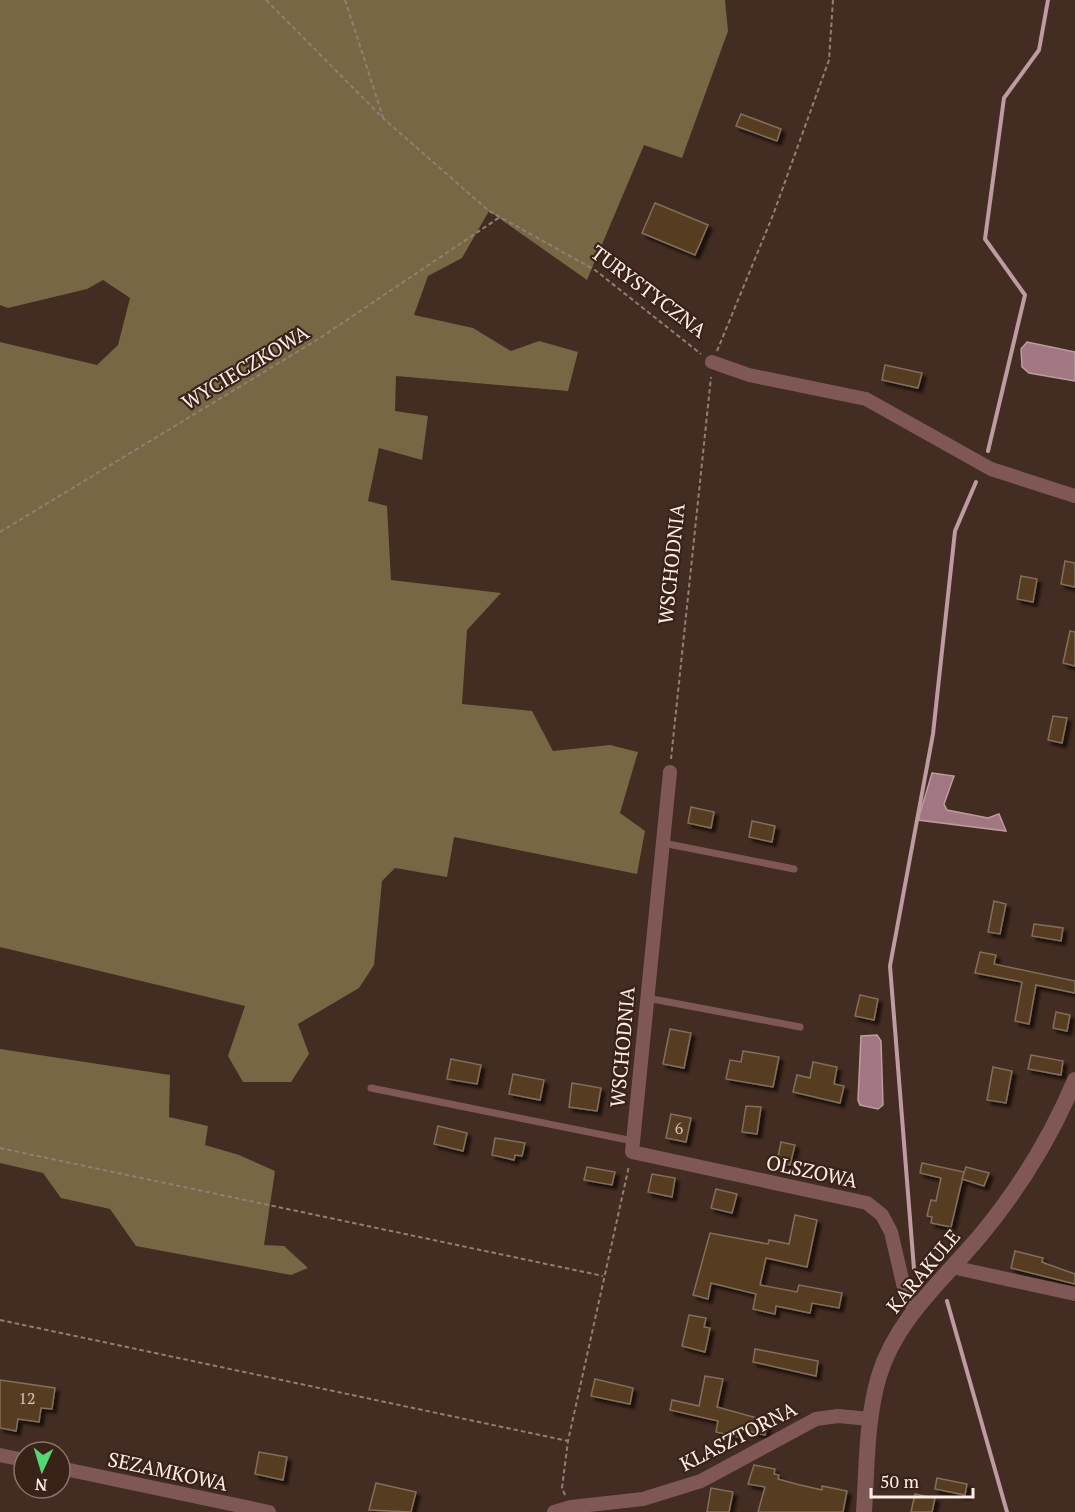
<svg xmlns="http://www.w3.org/2000/svg" width="1075" height="1512" font-family="'PT Serif',serif">
<style>
.forest{fill:#776744}
.water{fill:#a17781;stroke:#bd9ba0;stroke-width:1.5}
.lines{fill:none;stroke-linecap:round;stroke-linejoin:round}
.stream{stroke:#bd9ba0;stroke-width:4}
.building{fill:#563c21;stroke:#836e5a;stroke-width:1.5;filter:url(#shadow)}
.path{stroke:#927e74;stroke-width:2;stroke-dasharray:4.5 3;stroke-linecap:butt}
.service{stroke:#7f5855;stroke-width:7}
.minor{stroke:#7f5855;stroke-width:14}
.tertiary{stroke:#7f5855;stroke-width:16}
.labels{text-anchor:middle;dominant-baseline:central;stroke-width:4.5;stroke-linejoin:round;paint-order:stroke}
.number-label{font-size:16px;fill:#d4c2b6}
.street-label{font-size:20px;fill:#feeee7;stroke:#392218}
</style>
<defs>
<filter id="shadow"><feDropShadow dx="4" dy="4" stdDeviation="1.5" flood-color="#0009"/></filter>
</defs>
<rect width="100%" height="100%" fill="#432c21"/>
<g class="forest">
<polygon points="0,0 725,0 728,31 682,158 644,145 587,280 489,211 462,258 428,276 414,315 473,328 511,351 539,341 578,352 568,391 396,376 395,411 428,416 422,460 379,448 368,501 387,506 391,580 501,593 467,630 462,704 532,711 553,751 610,745 638,752 620,813 645,831 637,874 454,837 447,877 395,868 382,881 374,965 359,988 298,1024 309,1054 291,1082 243,1082 228,1056 245,1006 0,947 0,342 97,365 118,345 130,298 103,280 87,289 8,308 0,305"/>
<polygon points="0,1049 170,1075 169,1117 208,1126 205,1145 239,1155 275,1171 264,1245 284,1246 308,1268 291,1275 136,1246 110,1209 61,1198 43,1173 0,1163"/>
</g>
<g class="water">
<polygon points="1027,342 1075,352 1075,381 1029,373 1022,367 1021,349"/>
<polygon points="932,773 954,776 944,804 947,810 988,818 999,814 1006,831 918,820"/>
<polygon points="877,1035 881,1041 883,1105 878,1109 860,1105 858,1100 861,1036"/>
</g>
<g class="lines">
<g class="stream">
<polyline points="988,451 1025,295 985,239 1004,98 1039,50 1048,0"/>
<polyline points="914,1269 890,966 933,734 955,531 976,482"/>
<polyline points="947,1301 1007,1512"/>
</g>
</g>
<g class="building">
<polygon points="741,114 781,129 777,141 736,126"/>
<polygon points="655,203 708,225 695,255 642,233"/>
<polygon points="885,365 922,373 918,388 882,380"/>
<polygon points="1065,561 1075,563 1075,587 1061,584"/>
<polygon points="1021,576 1037,579 1033,602 1017,599"/>
<polygon points="1070,631 1075,632 1075,666 1063,663"/>
<polygon points="1053,716 1067,718 1062,743 1048,740"/>
<polygon points="691,807 714,812 711,828 688,823"/>
<polygon points="752,821 775,826 772,842 749,837"/>
<polygon points="994,901 1006,904 1000,934 988,932"/>
<polygon points="1034,924 1063,928 1061,941 1032,936"/>
<polygon points="980,952 996,955 994,964 1075,981 1075,993 1036,985 1029,1024 1015,1021 1022,982 975,973"/>
<polygon points="860,995 878,999 874,1020 855,1016"/>
<polygon points="1056,1012 1070,1015 1067,1031 1053,1028"/>
<polygon points="670,1029 691,1033 684,1068 663,1064"/>
<polygon points="743,1051 779,1057 773,1087 726,1079 730,1060 741,1062"/>
<polygon points="1031,1055 1063,1061 1061,1075 1028,1069"/>
<polygon points="451,1059 481,1065 477,1084 447,1079"/>
<polygon points="813,1062 837,1067 834,1084 844,1086 840,1103 793,1092 797,1075 810,1078"/>
<polygon points="993,1067 1012,1071 1006,1103 987,1100"/>
<polygon points="513,1074 544,1080 540,1100 509,1094"/>
<polygon points="572,1083 601,1088 597,1111 569,1107"/>
<polygon points="746,1106 761,1107 757,1134 742,1132"/>
<polygon points="671,1114 691,1118 686,1142 666,1138"/>
<polygon points="438,1126 467,1133 463,1151 434,1144"/>
<polygon points="495,1138 525,1143 522,1156 515,1155 514,1160 492,1155"/>
<polygon points="781,1142 795,1145 790,1165 777,1162"/>
<polygon points="922,1163 964,1172 951,1227 931,1223 932,1217 927,1216 931,1200 936,1201 941,1178 920,1173"/>
<polygon points="587,1167 615,1172 612,1185 584,1180"/>
<polygon points="966,1167 989,1173 984,1186 962,1179"/>
<polygon points="652,1174 675,1178 672,1197 648,1192"/>
<polygon points="716,1189 737,1194 732,1213 711,1208"/>
<polygon points="795,1215 817,1220 807,1267 766,1258 760,1285 797,1292 799,1285 842,1293 839,1308 812,1303 810,1313 776,1306 775,1314 757,1310 753,1309 756,1294 711,1283 708,1299 693,1295 710,1233 768,1244 769,1240 789,1244"/>
<polygon points="1015,1251 1043,1258 1042,1262 1047,1264 1075,1274 1075,1284 1011,1268"/>
<polygon points="689,1315 706,1318 704,1327 710,1328 705,1352 682,1346"/>
<polygon points="755,1349 818,1361 816,1376 753,1362"/>
<polygon points="705,1376 723,1379 717,1407 768,1421 765,1435 740,1429 738,1437 716,1432 718,1421 670,1410 672,1400 699,1406"/>
<polygon points="595,1379 633,1388 630,1404 591,1396"/>
<polygon points="0,1380 55,1388 52,1409 41,1408 39,1422 18,1419 16,1431 0,1428"/>
<polygon points="259,1452 287,1457 283,1480 255,1474"/>
<polygon points="754,1465 775,1469 774,1474 779,1475 778,1479 796,1484 822,1490 822,1486 847,1491 843,1512 758,1512 765,1487 748,1484"/>
<polygon points="937,1478 967,1484 965,1495 935,1489"/>
<polygon points="376,1483 416,1492 411,1512 369,1510"/>
<polygon points="711,1488 733,1492 729,1512 707,1512"/>
<polygon points="915,1494 935,1498 932,1512 911,1512"/>
</g>
<g class="lines">
<g class="path">
<polyline points="266,0 384,119 489,211 595,270 701,354"/>
<polyline points="345,0 383,117"/>
<polyline points="717,351 773,215 829,60 833,0"/>
<polyline points="0,532 320,338 500,217"/>
<polyline points="671,759 711,377"/>
<polyline points="0,1148 603,1276"/>
<polyline points="0,1320 568,1441"/>
<polyline points="565,1495 562,1488 568,1441 629,1166"/>
</g>
<g class="service">
<polyline points="663,843 794,869"/>
<polyline points="647,998 800,1027"/>
<polyline points="371,1088 633,1141"/>
</g>
<g class="minor">
<polyline points="712,362 749,375 866,399 991,469 1075,496"/>
<polyline points="670,772 632,1152 867,1203 882,1215 891,1232 905,1292 914,1309"/>
<polyline points="952,1267 1075,1294"/>
<polyline points="0,1455 24,1460"/>
<polyline points="60,1468 269,1512"/>
<polyline points="554,1512 571,1507 643,1499 701,1481 816,1419 838,1416 870,1419"/>
</g>
<path class="tertiary" d="M864 1512C867 1467 866 1420 879 1376 896 1319 943 1280 980 1236 1019 1189 1051 1137 1075 1080"/>
</g>
<g class="labels">
<g class="number-label">
<text x="679" y="1128">6</text>
<text x="27" y="1398">12</text>
</g>
<g class="street-label">
<text transform="translate(649 291) rotate(37)">TURYSTYCZNA</text>
<text transform="translate(245 367) rotate(-31)">WYCIECZKOWA</text>
<text transform="translate(671 564) rotate(-84)">WSCHODNIA</text>
<text transform="translate(622 1047) rotate(-85)">WSCHODNIA</text>
<text transform="translate(812 1171) rotate(12)">OLSZOWA</text>
<text transform="translate(923 1271) rotate(-50)">KARAKULE</text>
<text transform="translate(738 1436) rotate(-27)">KLASZTORNA</text>
<text transform="translate(168 1471) rotate(12)">SEZAMKOWA</text>
</g>
</g>
<g transform="translate(42 1470) rotate(184)"><circle r="28" fill="#392218" stroke="#88746b" stroke-width="1.5"/>
<path d="M0-4.5L10 22L0 15L-10 22Z" fill="#54d672"/>
<text y="-9" font-size="16" font-weight="bold" text-anchor="middle" fill="#feeee7">N</text>
</g>
<path d="M871 1488v9h102v-9" fill="none" stroke="#feeee7" stroke-width="3"/>
<text x="880" y="1488" font-size="18" fill="#feeee7" stroke="#392218" stroke-width="4.5" paint-order="stroke">50 m</text>
</svg>
